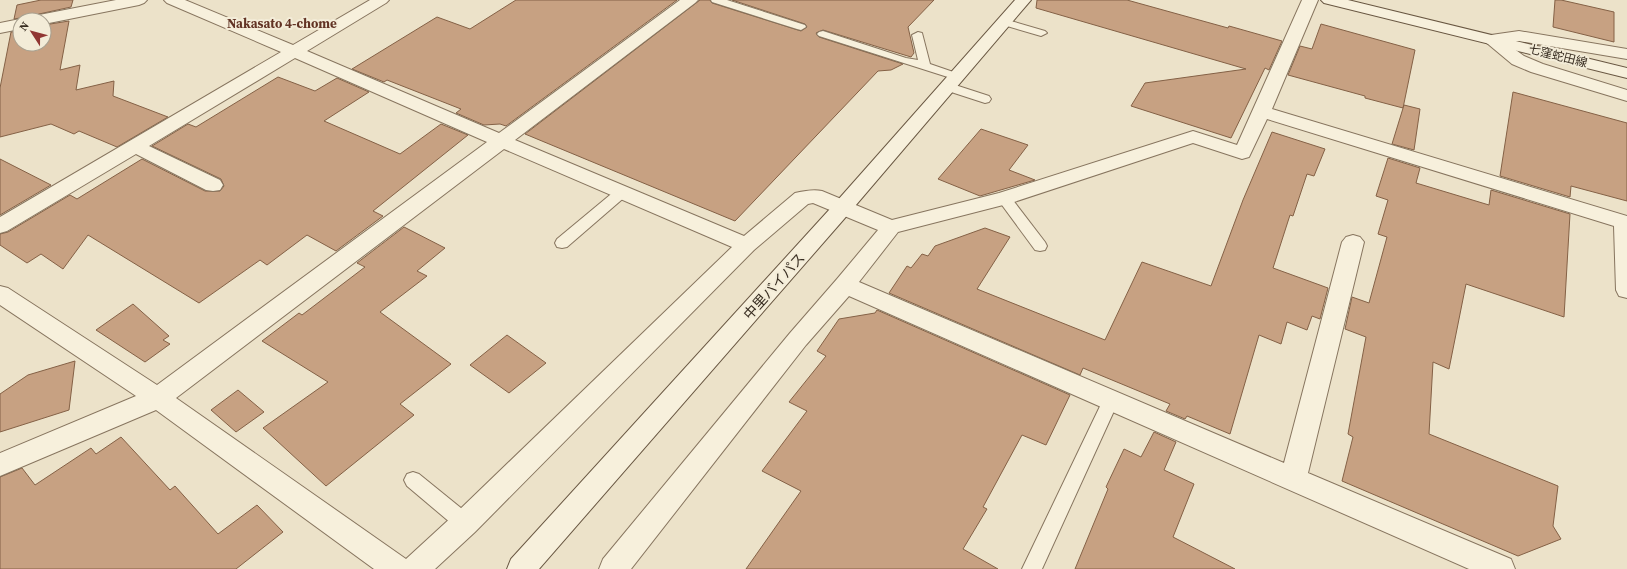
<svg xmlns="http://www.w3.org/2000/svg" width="1627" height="569" font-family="'Source Serif 4','Noto Sans JP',serif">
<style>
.building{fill:#c7a182;stroke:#846146}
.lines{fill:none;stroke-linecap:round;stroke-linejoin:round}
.lane-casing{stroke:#87755f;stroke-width:2}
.street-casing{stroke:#87755f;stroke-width:2}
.secondary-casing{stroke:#695742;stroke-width:2}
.lane{fill:#f7f0dc;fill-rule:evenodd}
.street{fill:#f7f0dc;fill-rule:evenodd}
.secondary{fill:#f7f0dc;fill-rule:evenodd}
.labels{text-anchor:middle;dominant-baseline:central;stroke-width:4;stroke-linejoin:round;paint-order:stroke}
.far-street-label{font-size:12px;fill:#382d21;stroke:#f3ecd8}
.far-neighbourhood-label{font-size:13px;font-weight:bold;fill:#623324;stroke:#f3ecd8}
.street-label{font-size:14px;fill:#382d21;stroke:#f3ecd8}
</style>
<rect width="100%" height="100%" fill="#ece2c9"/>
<g class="building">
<polygon points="41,0 73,0 71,7 39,14 33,16 30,20 24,20 20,18 14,19 17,5"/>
<polygon points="516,0 677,0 506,126 500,124 484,125 456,113 461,109 387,80 384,82 352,69 437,17 470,29"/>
<polygon points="700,0 710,0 712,3 801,31 807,27 805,24 732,0 934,0 908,27 914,53 911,57 823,30 816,33 819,37 903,64 891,70 878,71 735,221 525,134"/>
<polygon points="1037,0 1127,0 1228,28 1229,26 1282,41 1269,70 1265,68 1231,138 1131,106 1145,83 1246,69 1036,8"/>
<polygon points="1555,0 1561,0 1614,12 1614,42 1553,27"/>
<polygon points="69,21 60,70 80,65 76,90 114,81 113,96 168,117 117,147 79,131 74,134 51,124 0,137 0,88 11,32 20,31 20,44 44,44 44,25"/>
<polygon points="1321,24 1415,50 1403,108 1365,98 1365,96 1288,75 1300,46 1312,49"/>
<polygon points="278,77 315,91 337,78 369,92 324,121 400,154 441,124 468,135 373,211 383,216 336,251 307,235 267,265 260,260 199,303 88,235 63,269 41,254 27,263 0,245 0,234 8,232 70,195 77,199 142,159 205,191 220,191 224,186 221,179 152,146 188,124 196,127"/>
<polygon points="1513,92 1627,123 1627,201 1571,186 1570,197 1500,176"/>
<polygon points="1404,105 1420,109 1414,150 1392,144"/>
<polygon points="981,129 1028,145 1009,170 1035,180 980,196 938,179"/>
<polygon points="1272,132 1325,149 1314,176 1307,174 1293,216 1290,215 1273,268 1328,288 1320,319 1312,316 1307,330 1287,322 1281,344 1259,335 1230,434 1187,416 1185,419 1166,411 1170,404 1083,368 1080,375 889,293 907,266 911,268 922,254 928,256 935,246 985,228 1010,237 977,289 1105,340 1142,262 1211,286 1243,200"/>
<polygon points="1388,158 1420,168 1416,183 1489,205 1491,190 1570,214 1564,317 1466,284 1449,369 1433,362 1429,434 1558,486 1553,526 1561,539 1518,556 1342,481 1353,437 1348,434 1366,337 1345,329 1352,297 1369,303 1387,237 1378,234 1388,200 1376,196"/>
<polygon points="0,159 51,185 0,215"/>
<polygon points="404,227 445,248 417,271 427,276 380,312 451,364 400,404 414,415 326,486 263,428 328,382 262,341 299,313 302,315 365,267 357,263"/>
<polygon points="133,304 169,336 163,340 170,344 145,362 96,330"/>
<polygon points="877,310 1070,395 1046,445 1022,435 983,507 987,509 963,549 998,569 746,569 801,491 762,471 807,411 789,402 826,356 817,351 839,319 875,313"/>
<polygon points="507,335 546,363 509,393 470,365"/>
<polygon points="75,361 69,410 0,432 0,394 28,375"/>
<polygon points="238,390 264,412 236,432 211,410"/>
<polygon points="1154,432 1176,442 1164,470 1194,484 1173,537 1235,569 1075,569 1108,489 1106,487 1124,449 1141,457"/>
<polygon points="121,437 170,490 175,486 218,534 257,505 283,532 236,569 0,569 0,477 22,468 35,485 91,448 96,454"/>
</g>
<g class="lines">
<defs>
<g id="lane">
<polygon points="711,0 727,0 805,25 806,27 801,30 797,29 712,2"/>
<polygon points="1004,19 1045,31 1047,33 1041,36 1000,24 999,22"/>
<polygon points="823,31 906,58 918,60 912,35 918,32 922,33 930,64 962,75 964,77 962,79 954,79 819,36 817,34 819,32"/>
<polygon points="949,83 989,96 991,99 989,102 985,103 945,90 943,87 945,84"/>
<polygon points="621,189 626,190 628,193 626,196 567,247 562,248 557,247 555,243 557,239 616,190"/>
<polygon points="1004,193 1009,195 1045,242 1047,246 1045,250 1040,251 1035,250 999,201 997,198 999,195"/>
<polygon points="1111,393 1117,395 1119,400 1042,569 1022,569 1103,400 1105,395"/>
<polygon points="413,472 419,474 472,517 474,523 472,529 465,532 458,529 407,486 404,480 407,474"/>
</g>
<g id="street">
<polygon points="116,0 147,0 144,3 139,5 44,24 44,20 31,20 33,17 39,15"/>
<path d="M164 0H185L293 45 370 0H389L386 3 307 51 499 133 680 0H698L695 3 515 140 744 236 795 193C804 191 813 189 822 191L892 220 999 193 1193 131 1237 145 1302 0H1318L1272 109 1627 216V298L1619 296 1616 290 1614 226 1267 119 1249 157 1242 159 1193 143 1011 203 898 232 859 282 1284 463 1342 242 1346 237 1353 235 1360 237 1364 242 1308 473 1511 559 1515 569H1469L849 296 806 345 631 569H599L603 559 790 333 837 279 878 230 813 203 808 204 754 250 475 532 435 569H374L156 410 0 476V453L136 396 0 305V286L8 288 157 385 487 142 295 58 149 146 220 180 223 185 220 190 213 191 206 190 136 154 7 231 0 233V217L281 52 167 3ZM504 149 732 247 455 514 406 559 176 398Z"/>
<polygon points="20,19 23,20 20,20 20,29 0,33 0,23"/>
<polygon points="1519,31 1627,49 1627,59 1519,41 1505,42 1524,56 1543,64 1627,90 1627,101 1531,72 1512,64 1482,39 1484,36"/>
</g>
<g id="secondary">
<polygon points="1015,0 1031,0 844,219 539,569 507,569 511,559 829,210"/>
<polygon points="1321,0 1348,0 1627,68 1627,78 1324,3"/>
</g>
</defs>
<use href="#lane" class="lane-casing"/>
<use href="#street" class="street-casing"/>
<use href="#secondary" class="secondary-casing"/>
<use href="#lane" class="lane"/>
<use href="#street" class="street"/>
<use href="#secondary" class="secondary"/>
</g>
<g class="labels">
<g class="far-street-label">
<text transform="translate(1558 56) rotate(14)">七窪蛇田線</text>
</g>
<g class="far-neighbourhood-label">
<text x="282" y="23">Nakasato 4-chome</text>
</g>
<g class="street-label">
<text transform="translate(774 286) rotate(-48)">中里バイパス</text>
</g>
</g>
<g transform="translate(32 32) rotate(306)"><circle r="19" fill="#f3ecd8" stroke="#a8a08f"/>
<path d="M0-3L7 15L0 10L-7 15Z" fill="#913633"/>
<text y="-6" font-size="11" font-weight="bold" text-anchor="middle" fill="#382d21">N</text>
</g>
</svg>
